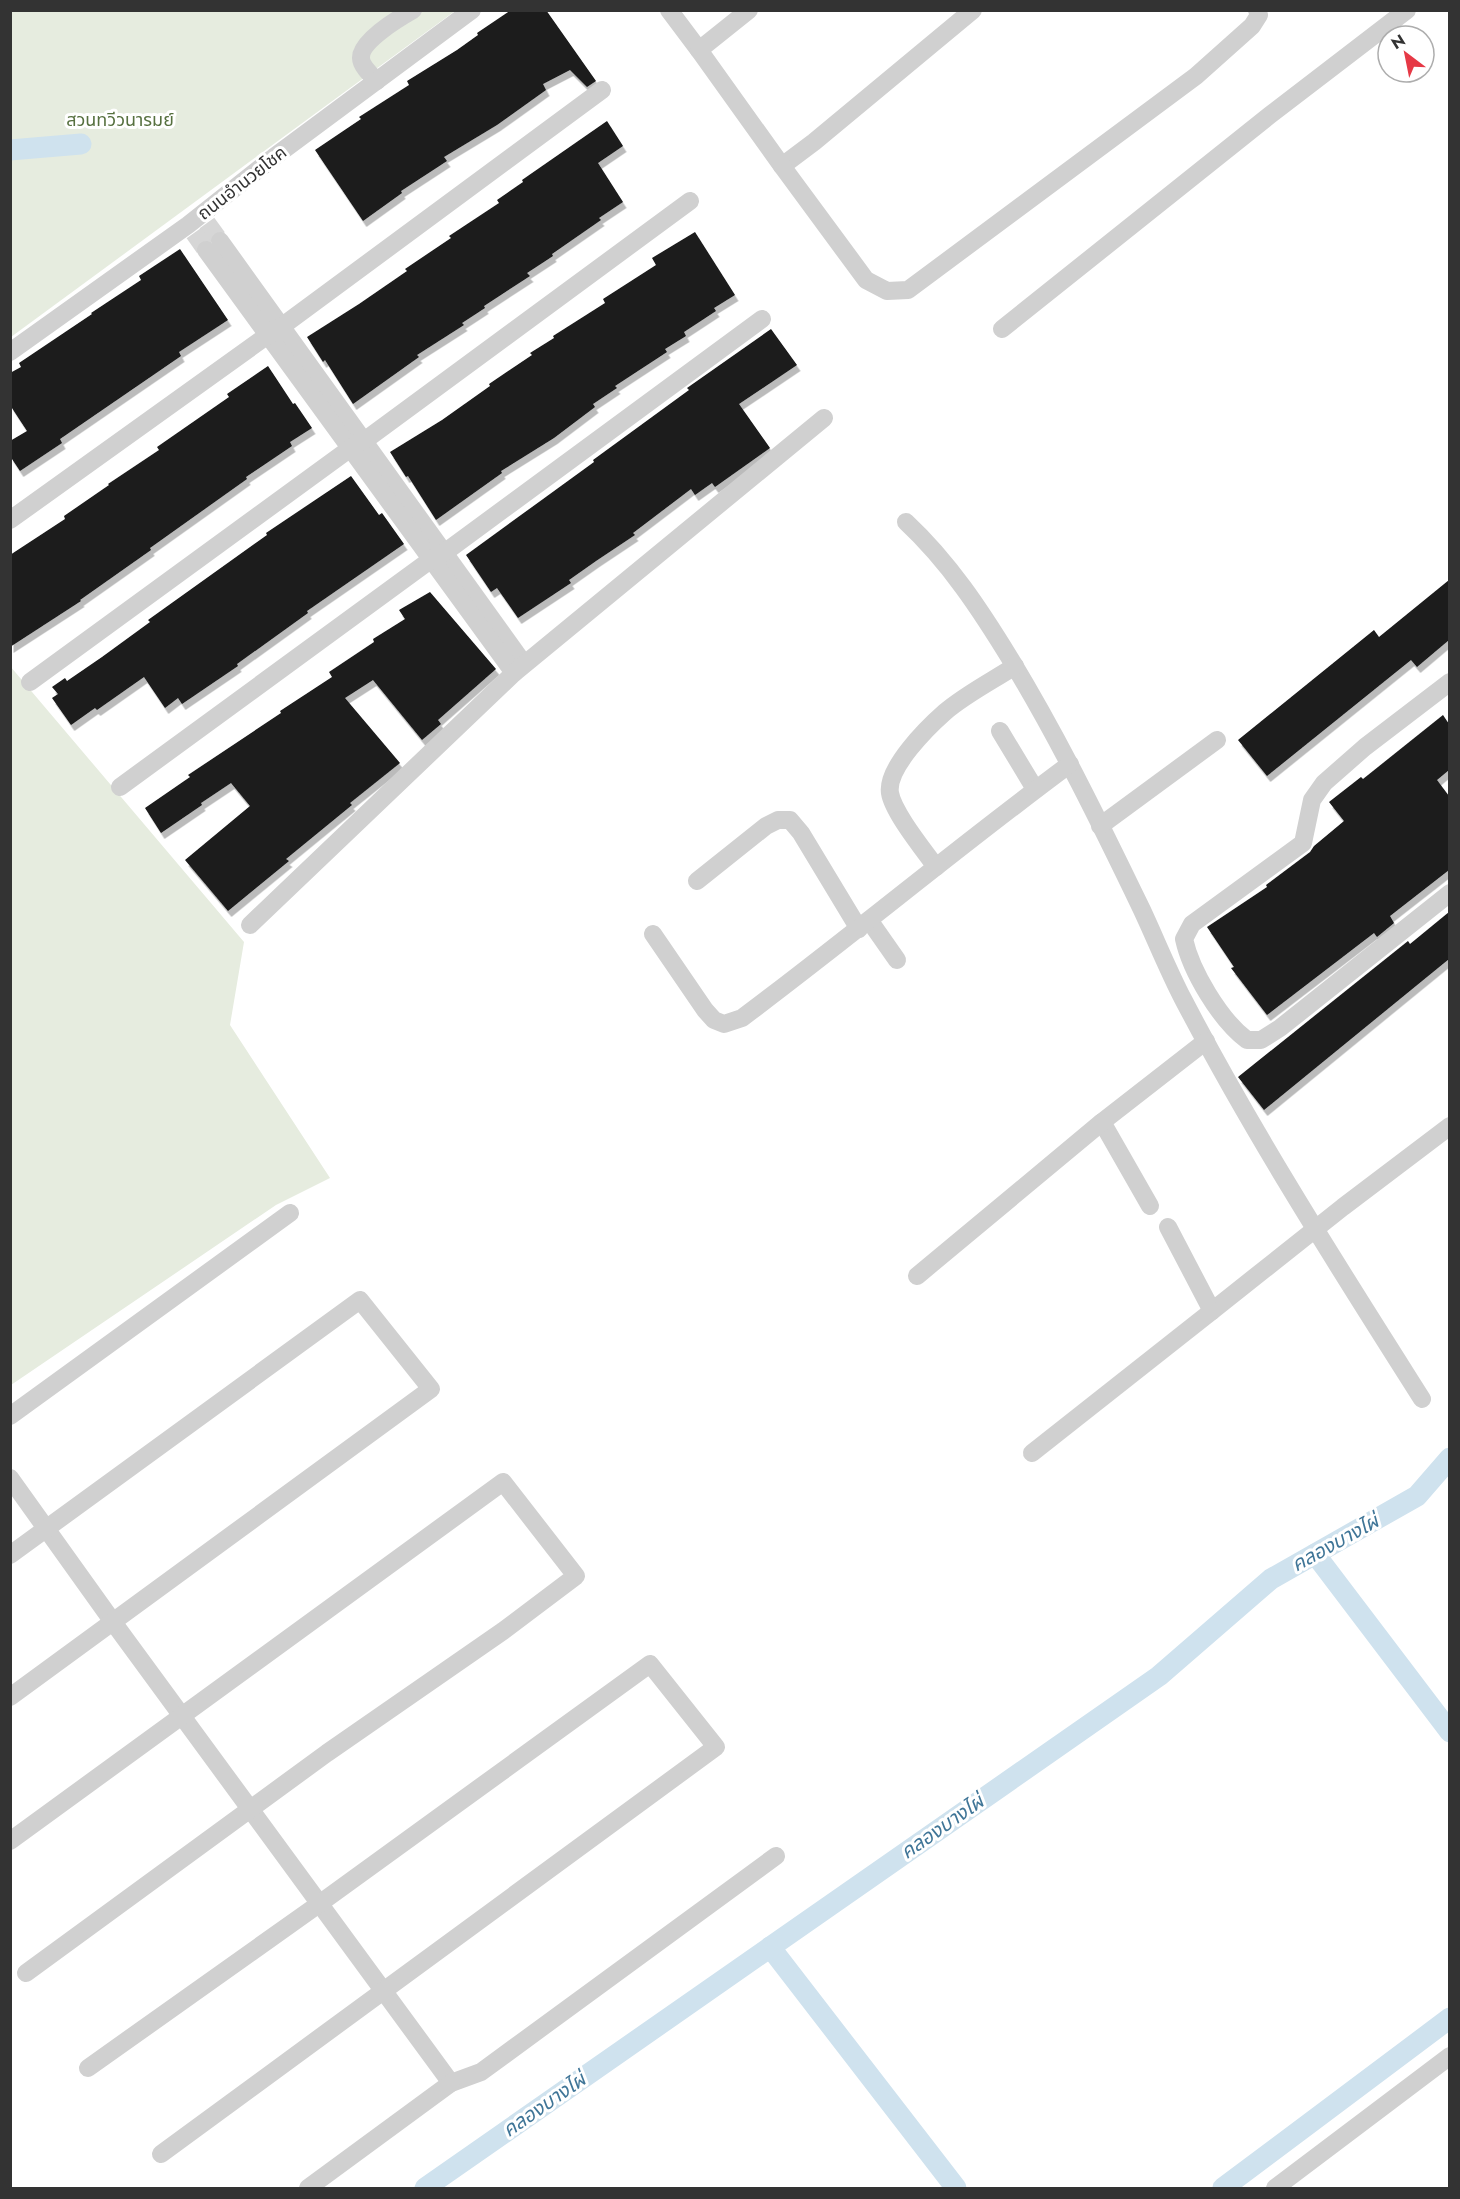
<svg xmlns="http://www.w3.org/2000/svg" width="1460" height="2199" font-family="Jost,'Noto Sans Thai',sans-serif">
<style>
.green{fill:#e6ecdf}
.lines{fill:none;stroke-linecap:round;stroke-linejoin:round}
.canal{stroke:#cfe2ee;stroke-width:21}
.building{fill:#1a1a1a;filter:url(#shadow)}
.minor-tunnel{stroke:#d6d6d6;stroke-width:18;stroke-dasharray:18 9;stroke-linecap:butt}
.minor{stroke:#d0d0d0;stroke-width:18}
.labels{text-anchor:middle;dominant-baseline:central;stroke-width:6;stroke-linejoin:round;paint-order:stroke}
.park-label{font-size:18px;fill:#56703f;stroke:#fff}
.street-label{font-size:18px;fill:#333;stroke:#fff}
.water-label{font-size:20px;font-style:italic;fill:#3f7597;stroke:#fff}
</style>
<defs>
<filter id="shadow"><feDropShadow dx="3.5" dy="6" stdDeviation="0" flood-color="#0004"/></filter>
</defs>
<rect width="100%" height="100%" fill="#fff"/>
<g class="green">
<polygon points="11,11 455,11 11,337"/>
<polygon points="10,666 244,942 230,1025 330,1178 276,1205 11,1385"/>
</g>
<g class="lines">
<g class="canal">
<polyline points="10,150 81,144"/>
<polyline points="1315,1554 1450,1732"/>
<polyline points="770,1947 956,2188"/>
<polyline points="425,2188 1159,1676 1271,1579 1417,1496 1450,1458"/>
<polyline points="1223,2188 1450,2018"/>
</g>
</g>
<g class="building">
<polygon points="511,10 546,10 596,81 587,87 570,70 543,84 546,90 497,125 444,157 447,161 401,191 402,193 363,221 315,150 361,119 359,117 409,85 407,81 457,50 478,35 477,33"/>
<polygon points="607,121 623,146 598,163 623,202 599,218 601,220 552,254 553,256 527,273 530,276 484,306 485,308 462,323 464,325 417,355 419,357 353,404 325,360 323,362 307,337 359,304 407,271 405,269 451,238 449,236 499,203 497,200 523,182 522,180"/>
<polygon points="695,232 735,295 714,308 716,311 684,332 686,336 665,349 667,352 615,386 617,388 593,404 595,407 554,438 501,471 502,473 436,520 408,476 406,477 390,452 442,420 490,386 489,384 532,355 530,353 554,338 553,336 605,303 603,299 656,265 652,258"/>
<polygon points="180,249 228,320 179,352 181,356 60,439 62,443 20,471 10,456 10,441 27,431 10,405 10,373 21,367 19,363 92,314 91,313 141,280 139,276"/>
<polygon points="771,329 797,365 739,404 770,448 715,487 712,483 695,495 691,489 633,533 635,535 596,561 569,580 571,583 518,618 497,588 491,592 466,555 594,462 593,460 689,390 687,388"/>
<polygon points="268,366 293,404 295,403 312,428 290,442 292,446 246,477 247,479 150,548 151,550 80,600 81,601 10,647 10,555 65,519 64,516 109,485 108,484 159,450 157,447 229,397 227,394"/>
<polygon points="351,476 379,515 382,513 404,544 307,611 308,613 237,664 238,666 182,704 178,698 165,708 144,677 97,710 95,708 71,725 52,698 58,694 52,687 65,678 67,681 102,657 150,622 148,620 267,535 266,533"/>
<polygon points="1449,580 1449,640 1417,667 1411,660 1267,776 1238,740 1374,630 1379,637"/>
<polygon points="430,592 496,669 438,720 441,724 422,740 373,680 345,698 400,763 350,803 352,805 286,859 289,861 228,911 185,860 250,806 231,783 201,803 202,805 161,833 145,808 190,777 188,775 281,713 280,711 332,677 329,672 374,642 373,639 405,619 399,610"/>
<polygon points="1443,715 1449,724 1449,770 1437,780 1449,796 1449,870 1390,916 1394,923 1377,937 1374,933 1267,1015 1231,968 1234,967 1207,927 1267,887 1266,885 1310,852 1314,846 1344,821 1329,802 1361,777 1363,779"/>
<polygon points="1449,912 1449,959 1264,1110 1238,1077 1408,941 1410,944"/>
</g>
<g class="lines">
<g class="minor-tunnel">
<polyline points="207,223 220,241"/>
<polyline points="194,233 206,250"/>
</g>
<g class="minor">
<polyline points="669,10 699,50"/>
<polyline points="749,10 699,50 782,166 814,142 973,10"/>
<path d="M377 81C371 75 361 66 361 58 360 41 399 18 413 10"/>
<polyline points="782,166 866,280 887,291 908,290 1196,76 1252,26 1259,15 1257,10"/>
<polyline points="220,241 524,664"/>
<polyline points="206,250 514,673"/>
<polyline points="1002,329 1270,115 1407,10"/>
<polyline points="10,352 188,225 274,157 472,10"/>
<polyline points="10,520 268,335 281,327 602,90"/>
<path d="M906 522C949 562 981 611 1011 660 1060 741 1101 825 1142 910 1156 940 1168 970 1183 999 1255 1137 1339 1268 1422 1399"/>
<polyline points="30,682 359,442 364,441 690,201"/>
<path d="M1450 682 1365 747 1324 783 1312 800 1303 843 1192 924 1184 939C1191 971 1220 1020 1247 1040H1261L1280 1028 1450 893"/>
<polyline points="1000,731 1035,789"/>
<polyline points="120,787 440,553 444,553 762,319"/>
<polyline points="1100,826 1217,740"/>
<path d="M936 867C923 849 893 812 890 793 886 768 928 727 945 712 966 694 992 681 1015 666"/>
<polyline points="697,881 766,826 778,820 790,820 801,833 859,929"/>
<polyline points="869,920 897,960"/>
<polyline points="250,925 514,673 824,418"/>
<path d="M653 934 705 1010 714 1020 724 1024 742 1018C853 935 959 846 1070 764"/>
<polyline points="1102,1122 1150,1206"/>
<polyline points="1168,1227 1212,1311 1343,1207 1450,1126"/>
<polyline points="917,1276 1102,1122 1206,1041"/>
<polyline points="10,1416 290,1213"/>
<polyline points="1032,1453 1212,1311"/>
<polyline points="10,1478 113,1622 451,2083 481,2072 776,1856"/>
<polyline points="10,1555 360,1300 431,1389 10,1697"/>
<polyline points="10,1841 503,1482 576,1576 503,1631 327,1753 26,1973"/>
<polyline points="88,2068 319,1904 650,1664 716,1747 161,2154"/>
<polyline points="308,2188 451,2083"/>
<polyline points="1275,2188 1450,2056"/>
</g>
</g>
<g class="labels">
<g class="park-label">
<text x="120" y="120">สวนทวีวนารมย์</text>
</g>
<g class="street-label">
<text transform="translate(242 183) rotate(-38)">ถนนอำนวยโชค</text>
</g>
<g class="water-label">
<text transform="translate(1335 1543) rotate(-29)">คลองบางไผ่</text>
<text transform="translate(942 1827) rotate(-35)">คลองบางไผ่</text>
<text transform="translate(544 2105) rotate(-35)">คลองบางไผ่</text>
</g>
</g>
<rect width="1460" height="2199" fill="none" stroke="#333333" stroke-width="24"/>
<g transform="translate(1406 54) rotate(328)"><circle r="28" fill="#ffffff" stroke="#adadad" stroke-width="1.5"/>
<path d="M0-4.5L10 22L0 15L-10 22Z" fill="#e63946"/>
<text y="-9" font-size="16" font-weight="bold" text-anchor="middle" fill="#333333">N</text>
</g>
</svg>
